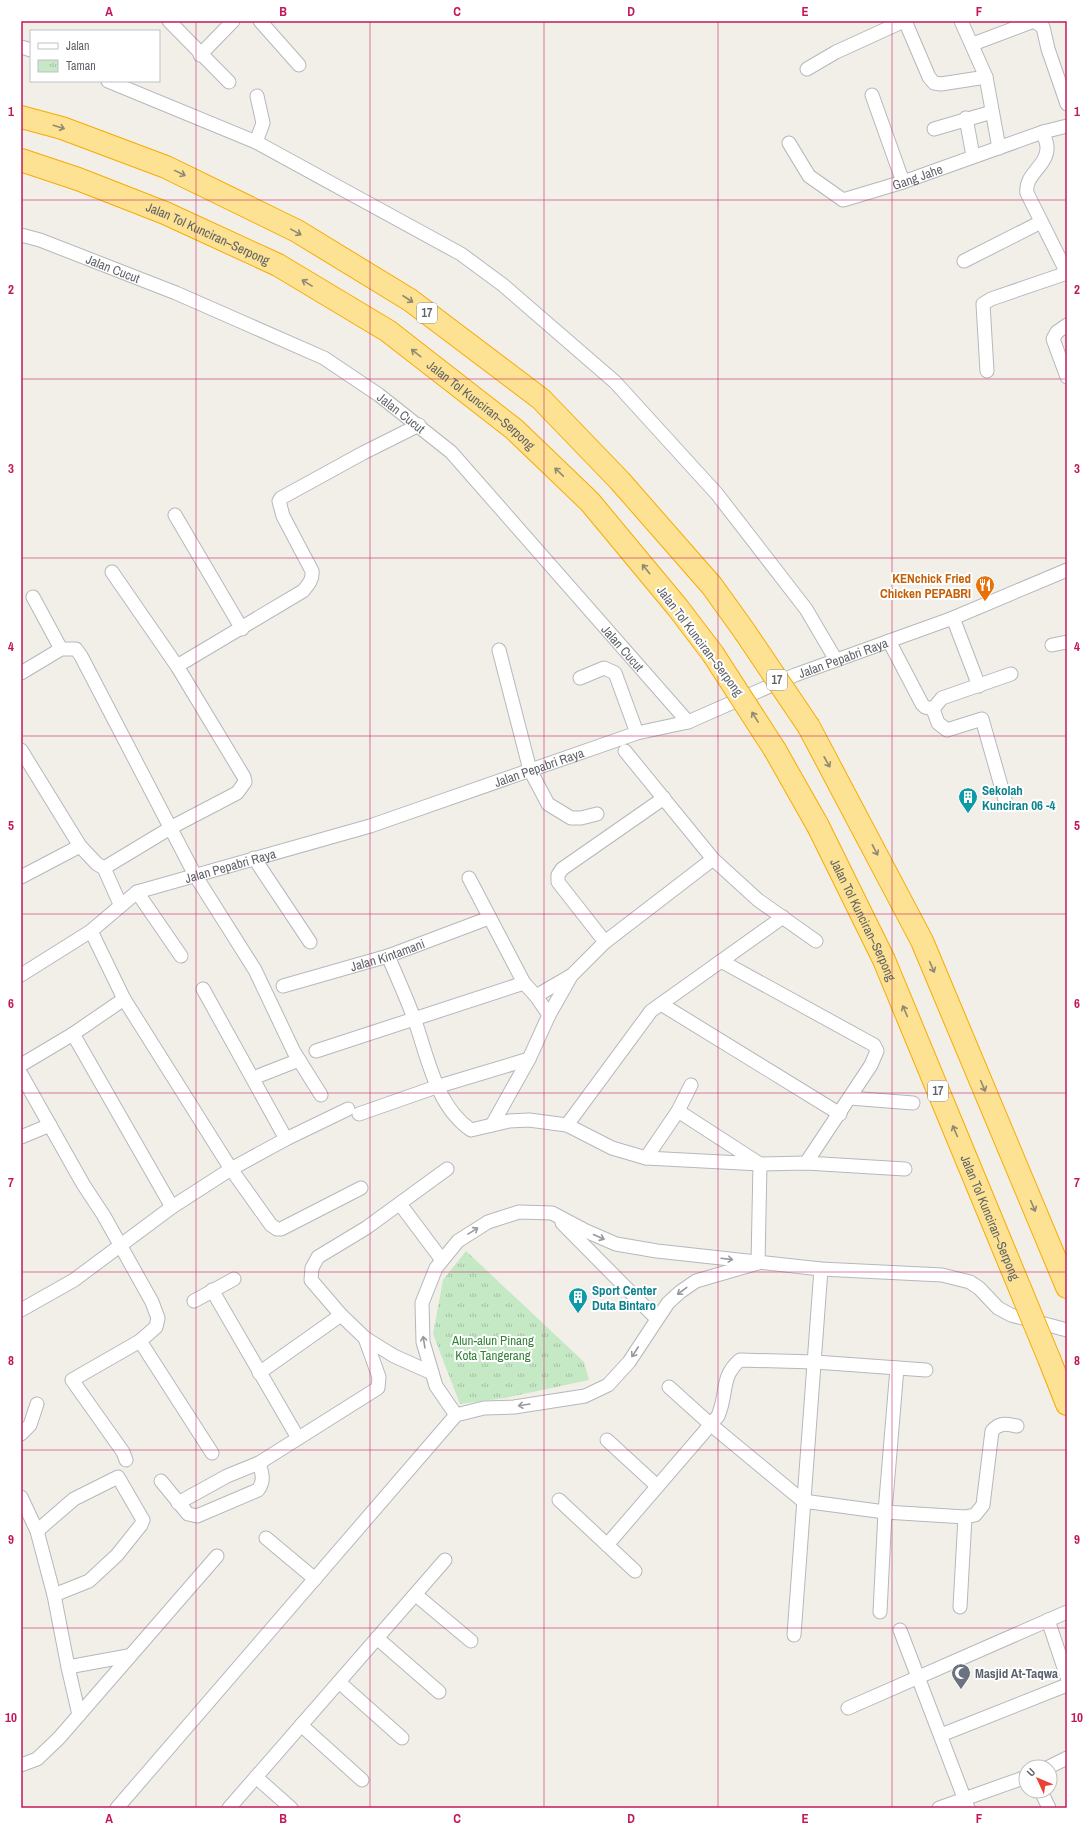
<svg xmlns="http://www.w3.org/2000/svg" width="1088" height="1829" font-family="'Archivo Narrow',sans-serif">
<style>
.park{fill:url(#park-tufts)}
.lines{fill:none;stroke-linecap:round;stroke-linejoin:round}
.minor-casing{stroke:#b5b8bc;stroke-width:15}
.motorway-casing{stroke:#f9ab00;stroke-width:24}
.minor{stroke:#fff;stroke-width:13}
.motorway{stroke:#fde293;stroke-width:22}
.motorway-bridge-casing{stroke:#f9ab00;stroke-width:24;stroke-linecap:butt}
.motorway-bridge{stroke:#fde293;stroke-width:22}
.oneway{stroke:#8e8975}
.oneway2{stroke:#979a9d}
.grid{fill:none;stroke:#c2185b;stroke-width:1;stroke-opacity:0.55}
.labels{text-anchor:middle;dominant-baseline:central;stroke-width:4;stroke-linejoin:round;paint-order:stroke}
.shield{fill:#fff;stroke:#8f9295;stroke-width:1}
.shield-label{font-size:12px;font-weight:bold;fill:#5f6368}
.street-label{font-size:13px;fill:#5f6368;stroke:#fff}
.food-label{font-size:13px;font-weight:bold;fill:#c56008;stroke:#fff;text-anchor:end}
.culture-label{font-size:13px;font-weight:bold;fill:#0d838f;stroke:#fff;text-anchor:start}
.park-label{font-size:13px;fill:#348238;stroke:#fff}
.worship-label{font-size:13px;font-weight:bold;fill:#5b616d;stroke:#fff;text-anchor:start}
.neatline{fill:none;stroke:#c2185b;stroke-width:1.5}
.grid-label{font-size:13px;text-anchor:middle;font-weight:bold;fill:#c2185b}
</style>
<defs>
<pattern id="park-tufts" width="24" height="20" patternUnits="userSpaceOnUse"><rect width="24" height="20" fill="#c5e8c5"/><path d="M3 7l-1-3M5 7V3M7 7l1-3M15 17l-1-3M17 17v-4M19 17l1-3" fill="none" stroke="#a3c0a4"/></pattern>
</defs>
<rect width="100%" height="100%" fill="#f1efe8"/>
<polygon class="park" points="466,1251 584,1362 589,1380 505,1398 460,1404 433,1334 443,1280"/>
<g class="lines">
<defs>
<g id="minor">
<polyline points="169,21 229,82"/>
<polyline points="260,21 299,65"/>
<polyline points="905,21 929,77 934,83 941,84 986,77"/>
<polyline points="961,21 986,77 999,148"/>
<polyline points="1034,21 1043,27 1048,49 1067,104"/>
<polyline points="973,44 1034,21"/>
<polyline points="21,47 31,50"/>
<polyline points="200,55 233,21"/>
<polyline points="807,69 836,52 904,21"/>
<polyline points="108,81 256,142 461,254 503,285 615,382 717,494 806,609 836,660"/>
<polyline points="872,95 903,182"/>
<polyline points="966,118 973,156"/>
<polyline points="934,129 992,112"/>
<path d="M1043 132C1044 137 1047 142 1047 147 1048 166 1024 174 1027 193L1067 273"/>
<polyline points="256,142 263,123 257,96"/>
<path id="s1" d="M789 143 809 176 843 200 903 182 1043 132 1067 126"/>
<path id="s2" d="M21 235 40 240 176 293 324 358 379 395 451 452 688 722"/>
<polyline points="964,261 1041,222"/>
<polyline points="1067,325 1057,332 1053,339 1067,377"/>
<polyline points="987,371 983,304 991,299 1067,273"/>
<polyline points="175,515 242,629"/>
<polyline points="33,597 61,649"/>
<polyline points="953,618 979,686"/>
<polyline points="889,641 922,704 925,707 933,709"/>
<polyline points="1052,645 1067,642"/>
<polyline points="499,650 530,770 548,804 571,818 581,818 597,814"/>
<path d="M177 666 303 591C309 584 313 579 312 571L283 516 279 501 281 498 363 453 419 425"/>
<polyline points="21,673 61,649 76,649 81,656 195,875 255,970 294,1052 321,1095"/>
<polyline points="580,678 604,668 615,673 637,733"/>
<polyline points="21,750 80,846 97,864 104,868 120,904"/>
<polyline points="625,751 713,859 758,900 816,941"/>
<polyline points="1006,803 982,719 947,730 938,723 933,709 942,698 1011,674"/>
<polyline points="254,858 310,942"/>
<polyline points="104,868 172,827 237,793 245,782 244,777 177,666 112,572"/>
<polyline points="21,877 80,846"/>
<polyline points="469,878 524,983 536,996 549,1015"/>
<polyline points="137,892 181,956"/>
<polyline points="91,931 124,999 231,1169 271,1225 277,1229 281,1229 361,1188"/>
<polyline points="605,942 558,882 558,875 562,869 664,798"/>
<path d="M388 956C397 977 407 999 415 1021 428 1058 436 1106 471 1130L509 1121 529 1120 567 1125 612 1148 646 1158 760 1164 806 1163 905 1169"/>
<polyline points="721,961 874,1045 877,1051 871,1065 806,1163"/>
<path id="s3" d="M21 975 91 931 137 892 370 826 637 733 688 722 795 675 953 618 1067 570"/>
<path id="s4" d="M283 986 388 956 489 918"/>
<polyline points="203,989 286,1139"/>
<polyline points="536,996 572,975 605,942 713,859"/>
<polyline points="661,1004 840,1114"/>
<polyline points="73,1034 172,1207"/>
<polyline points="316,1051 524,983"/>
<polyline points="21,1065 73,1034 124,999"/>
<polyline points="21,1074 83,1184 104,1216 152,1302 158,1318 156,1327 140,1341 72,1380 123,1452 126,1460"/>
<polyline points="253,1078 299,1060"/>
<polyline points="850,1098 913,1103"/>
<polyline points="678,1111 760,1164 758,1263"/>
<polyline points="359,1114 436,1087 529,1059"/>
<polyline points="492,1125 529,1059 549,1015 571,976"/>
<polyline points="567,1125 651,1011 783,917"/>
<polyline points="21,1137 50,1125"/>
<polyline points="646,1158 678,1111 691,1085"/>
<polyline points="400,1204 442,1260"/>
<polyline points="562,1223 657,1319"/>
<polyline points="212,1290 298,1438"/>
<polyline points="194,1301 234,1279"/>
<polyline points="21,1310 74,1280 172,1207 231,1169 286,1139 348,1109"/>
<polyline points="341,1315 311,1280 312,1268 318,1257 366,1228 447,1169"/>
<polyline points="365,1338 394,1356 432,1373"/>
<polyline points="140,1341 212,1453"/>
<path d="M669 1387 710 1424 803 1501 885 1512 965 1517 975 1515 983 1505 992 1431C1000 1422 1006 1424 1017 1426"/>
<polyline points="456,1415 436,1386 423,1342 422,1303 436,1268 458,1241 488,1222 519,1212 552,1213 586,1231 616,1244 657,1251 821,1269 942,1275 970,1282 979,1288 998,1308 1011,1315 1067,1330"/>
<polyline points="21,1434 30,1425 37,1404"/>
<polyline points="607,1440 657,1486"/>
<path d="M161 1481 188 1514 197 1516 258 1490C265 1481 262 1473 259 1463"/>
<polyline points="21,1497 37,1531 54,1595 68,1667 79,1715"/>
<polyline points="559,1500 635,1571"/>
<polyline points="178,1503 227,1476 259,1463 378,1388 379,1377 365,1338 341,1315 259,1373"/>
<polyline points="37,1531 74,1499 118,1477 143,1520 141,1525 117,1555 89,1581 54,1595"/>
<polyline points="266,1538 315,1579"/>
<path d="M607 1545 718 1416C728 1393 720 1377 740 1360L815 1362 926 1370"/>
<polyline points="416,1595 471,1641"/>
<polyline points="960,1607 965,1517"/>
<polyline points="880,1612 885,1512 897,1368"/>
<polyline points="1048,1620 1067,1677"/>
<polyline points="900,1630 968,1808"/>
<polyline points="794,1635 821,1269"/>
<polyline points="377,1638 439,1692"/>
<polyline points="68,1667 128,1656"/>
<polyline points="339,1682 402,1738"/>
<polyline points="848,1708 1067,1612"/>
<polyline points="301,1725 362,1780"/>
<polyline points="941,1735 1067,1685"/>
<polyline points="21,1765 37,1759 59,1738 217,1556"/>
<polyline points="1049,1767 1067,1758"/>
<polyline points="256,1777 291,1808"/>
<polyline points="1041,1791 1049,1808"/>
<polyline points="117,1808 456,1415 484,1408 514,1407 585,1396 608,1385 629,1362 668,1303 680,1292 696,1281 758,1263"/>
<polyline points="229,1808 445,1560"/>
<polyline points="939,1808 1026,1777"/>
</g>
<g id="motorway">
<polyline points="21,117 62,128 166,167 297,231 410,300 541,399 620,481 712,586 745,632"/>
<path id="s5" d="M21 160 78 179 165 213 278 265 388 331 514 429 590 502 678 608 713 654"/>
<polyline points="809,727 922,941 1067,1287"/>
<polyline points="775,750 818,826"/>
<polyline points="1050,1361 1067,1404"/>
</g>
</defs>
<use href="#minor" class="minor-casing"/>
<use href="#motorway" class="motorway-casing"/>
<use href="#minor" class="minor"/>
<use href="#motorway" class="motorway"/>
<defs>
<g id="motorway-bridge">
<polyline points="745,632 809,727"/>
<polyline points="713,654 775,750"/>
<path id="s6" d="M818 826 884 960 1050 1361"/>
</g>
</defs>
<use href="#motorway-bridge" class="motorway-bridge-casing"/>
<use href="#motorway-bridge" class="motorway-bridge"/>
</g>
<defs><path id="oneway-shaft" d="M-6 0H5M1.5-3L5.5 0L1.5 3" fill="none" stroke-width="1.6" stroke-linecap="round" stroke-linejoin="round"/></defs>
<g class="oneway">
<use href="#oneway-shaft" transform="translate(59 127) rotate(17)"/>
<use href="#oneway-shaft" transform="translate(180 173) rotate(26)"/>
<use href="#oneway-shaft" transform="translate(296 232) rotate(29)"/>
<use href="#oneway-shaft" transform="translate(307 283) rotate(-149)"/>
<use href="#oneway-shaft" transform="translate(408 299) rotate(33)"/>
<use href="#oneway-shaft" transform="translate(416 353) rotate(-142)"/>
<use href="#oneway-shaft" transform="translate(559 472) rotate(-136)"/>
<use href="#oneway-shaft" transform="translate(646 569) rotate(-129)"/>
<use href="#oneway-shaft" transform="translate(755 717) rotate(-122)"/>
<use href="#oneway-shaft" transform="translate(827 762) rotate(61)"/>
<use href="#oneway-shaft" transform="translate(875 850) rotate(63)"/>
<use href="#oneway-shaft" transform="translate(932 967) rotate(67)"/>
<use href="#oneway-shaft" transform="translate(905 1011) rotate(-113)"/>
<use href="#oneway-shaft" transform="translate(983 1086) rotate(67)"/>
<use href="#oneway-shaft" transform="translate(955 1131) rotate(-113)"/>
<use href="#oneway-shaft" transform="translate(1033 1206) rotate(67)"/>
</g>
<g class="oneway2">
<use href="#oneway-shaft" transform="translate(473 1231) rotate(-32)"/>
<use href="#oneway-shaft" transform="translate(599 1237) rotate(24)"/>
<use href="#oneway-shaft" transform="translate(727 1259) rotate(7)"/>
<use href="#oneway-shaft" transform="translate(682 1291) rotate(143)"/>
<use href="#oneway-shaft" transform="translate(424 1342) rotate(-99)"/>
<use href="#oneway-shaft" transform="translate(635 1352) rotate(123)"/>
<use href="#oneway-shaft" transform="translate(524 1405) rotate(171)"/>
</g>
<path class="grid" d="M196 21V1808M370 21V1808M544 21V1808M718 21V1808M892 21V1808M21 200H1067M21 379H1067M21 558H1067M21 736H1067M21 914H1067M21 1093H1067M21 1272H1067M21 1450H1067M21 1628H1067"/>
<defs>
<symbol id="restaurant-pin" viewBox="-11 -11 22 30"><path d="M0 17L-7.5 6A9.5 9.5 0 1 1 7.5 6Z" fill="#e8710a" stroke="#fff"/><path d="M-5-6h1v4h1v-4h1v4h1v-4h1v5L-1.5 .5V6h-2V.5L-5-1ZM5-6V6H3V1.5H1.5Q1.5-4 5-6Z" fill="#fff"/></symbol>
<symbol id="building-pin" viewBox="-11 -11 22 30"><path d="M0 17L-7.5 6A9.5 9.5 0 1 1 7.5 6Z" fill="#0f9aa8" stroke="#fff"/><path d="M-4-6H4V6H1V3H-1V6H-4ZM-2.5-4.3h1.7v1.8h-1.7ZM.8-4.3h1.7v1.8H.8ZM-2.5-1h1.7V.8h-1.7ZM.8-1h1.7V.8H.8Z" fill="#fff"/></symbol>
<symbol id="mosque-pin" viewBox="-11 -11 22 30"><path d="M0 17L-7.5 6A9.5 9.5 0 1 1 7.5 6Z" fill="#6b7280" stroke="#fff"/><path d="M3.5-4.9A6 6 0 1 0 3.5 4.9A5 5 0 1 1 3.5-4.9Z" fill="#fff"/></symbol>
</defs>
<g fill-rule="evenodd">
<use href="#restaurant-pin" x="974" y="574" width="22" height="30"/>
<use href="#building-pin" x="957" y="786" width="22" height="30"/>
<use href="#building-pin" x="567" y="1286" width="22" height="30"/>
<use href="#mosque-pin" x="950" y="1662" width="22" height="30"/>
</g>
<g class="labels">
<g class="shield">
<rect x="417" y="303" width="20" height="20" rx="3"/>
<rect x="767" y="670" width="20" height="20" rx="3"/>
<rect x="928" y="1081" width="20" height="20" rx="3"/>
</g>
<g class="shield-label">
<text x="427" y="313">17</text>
<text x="777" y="680">17</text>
<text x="938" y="1091">17</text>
</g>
<g class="street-label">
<text stroke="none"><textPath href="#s1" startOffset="158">Gang Jahe</textPath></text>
<text stroke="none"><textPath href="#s5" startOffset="201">Jalan Tol Kunciran–Serpong</textPath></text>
<text stroke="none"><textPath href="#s2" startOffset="98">Jalan Cucut</textPath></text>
<text stroke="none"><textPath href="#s5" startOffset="525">Jalan Tol Kunciran–Serpong</textPath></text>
<text stroke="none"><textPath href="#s2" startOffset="422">Jalan Cucut</textPath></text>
<text transform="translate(700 641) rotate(53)">Jalan Tol Kunciran–Serpong</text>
<text stroke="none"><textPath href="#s2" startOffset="746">Jalan Cucut</textPath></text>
<text stroke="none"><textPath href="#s3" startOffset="888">Jalan Pepabri Raya</textPath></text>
<text stroke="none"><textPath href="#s3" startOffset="564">Jalan Pepabri Raya</textPath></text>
<text stroke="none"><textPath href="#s3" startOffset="240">Jalan Pepabri Raya</textPath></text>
<text stroke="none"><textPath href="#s6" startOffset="104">Jalan Tol Kunciran–Serpong</textPath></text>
<text stroke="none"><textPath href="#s4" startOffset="109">Jalan Kintamani</textPath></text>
<text stroke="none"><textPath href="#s6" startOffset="428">Jalan Tol Kunciran–Serpong</textPath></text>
</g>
<g class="food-label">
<text x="971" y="578">KENchick Fried<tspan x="971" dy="15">Chicken PEPABRI</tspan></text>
</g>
<g class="culture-label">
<text x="982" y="790">Sekolah<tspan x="982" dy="15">Kunciran 06 -4</tspan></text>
<text x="592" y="1290">Sport Center<tspan x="592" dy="15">Duta Bintaro</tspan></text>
</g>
<g class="park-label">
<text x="493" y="1340">Alun-alun Pinang<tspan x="493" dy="15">Kota Tangerang</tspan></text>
</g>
<g class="worship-label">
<text x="975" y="1673">Masjid At-Taqwa</text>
</g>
</g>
<rect width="1088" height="1829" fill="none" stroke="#ffffff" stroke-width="44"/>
<rect x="30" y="30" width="130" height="52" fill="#ffffff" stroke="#bfc1c3"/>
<rect x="38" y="43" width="20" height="6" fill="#ffffff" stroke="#bfc1c3"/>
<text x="66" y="50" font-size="12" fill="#5f6368">Jalan</text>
<rect x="38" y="60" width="20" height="12" fill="url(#park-tufts)" stroke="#bfc1c3"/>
<text x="66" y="70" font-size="12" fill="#5f6368">Taman</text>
<g transform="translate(1038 1779) rotate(314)"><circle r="19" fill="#ffffff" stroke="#bfc1c3"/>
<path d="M0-3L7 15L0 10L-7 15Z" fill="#ea4335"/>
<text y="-6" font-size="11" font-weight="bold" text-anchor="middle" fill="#5f6368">U</text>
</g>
<rect x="22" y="22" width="1044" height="1785" class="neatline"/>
<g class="grid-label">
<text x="109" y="16">A</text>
<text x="283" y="16">B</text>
<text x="457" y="16">C</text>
<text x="631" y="16">D</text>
<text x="805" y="16">E</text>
<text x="979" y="16">F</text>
<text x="11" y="116">1</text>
<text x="1077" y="116">1</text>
<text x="11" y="294">2</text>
<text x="1077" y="294">2</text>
<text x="11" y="473">3</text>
<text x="1077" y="473">3</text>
<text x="11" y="651">4</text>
<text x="1077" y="651">4</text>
<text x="11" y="830">5</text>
<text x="1077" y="830">5</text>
<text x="11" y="1008">6</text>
<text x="1077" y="1008">6</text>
<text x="11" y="1187">7</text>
<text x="1077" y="1187">7</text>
<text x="11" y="1365">8</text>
<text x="1077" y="1365">8</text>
<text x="11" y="1544">9</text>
<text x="1077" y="1544">9</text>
<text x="11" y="1722">10</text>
<text x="1077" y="1722">10</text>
<text x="109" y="1823">A</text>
<text x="283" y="1823">B</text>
<text x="457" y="1823">C</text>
<text x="631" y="1823">D</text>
<text x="805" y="1823">E</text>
<text x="979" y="1823">F</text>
</g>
</svg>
